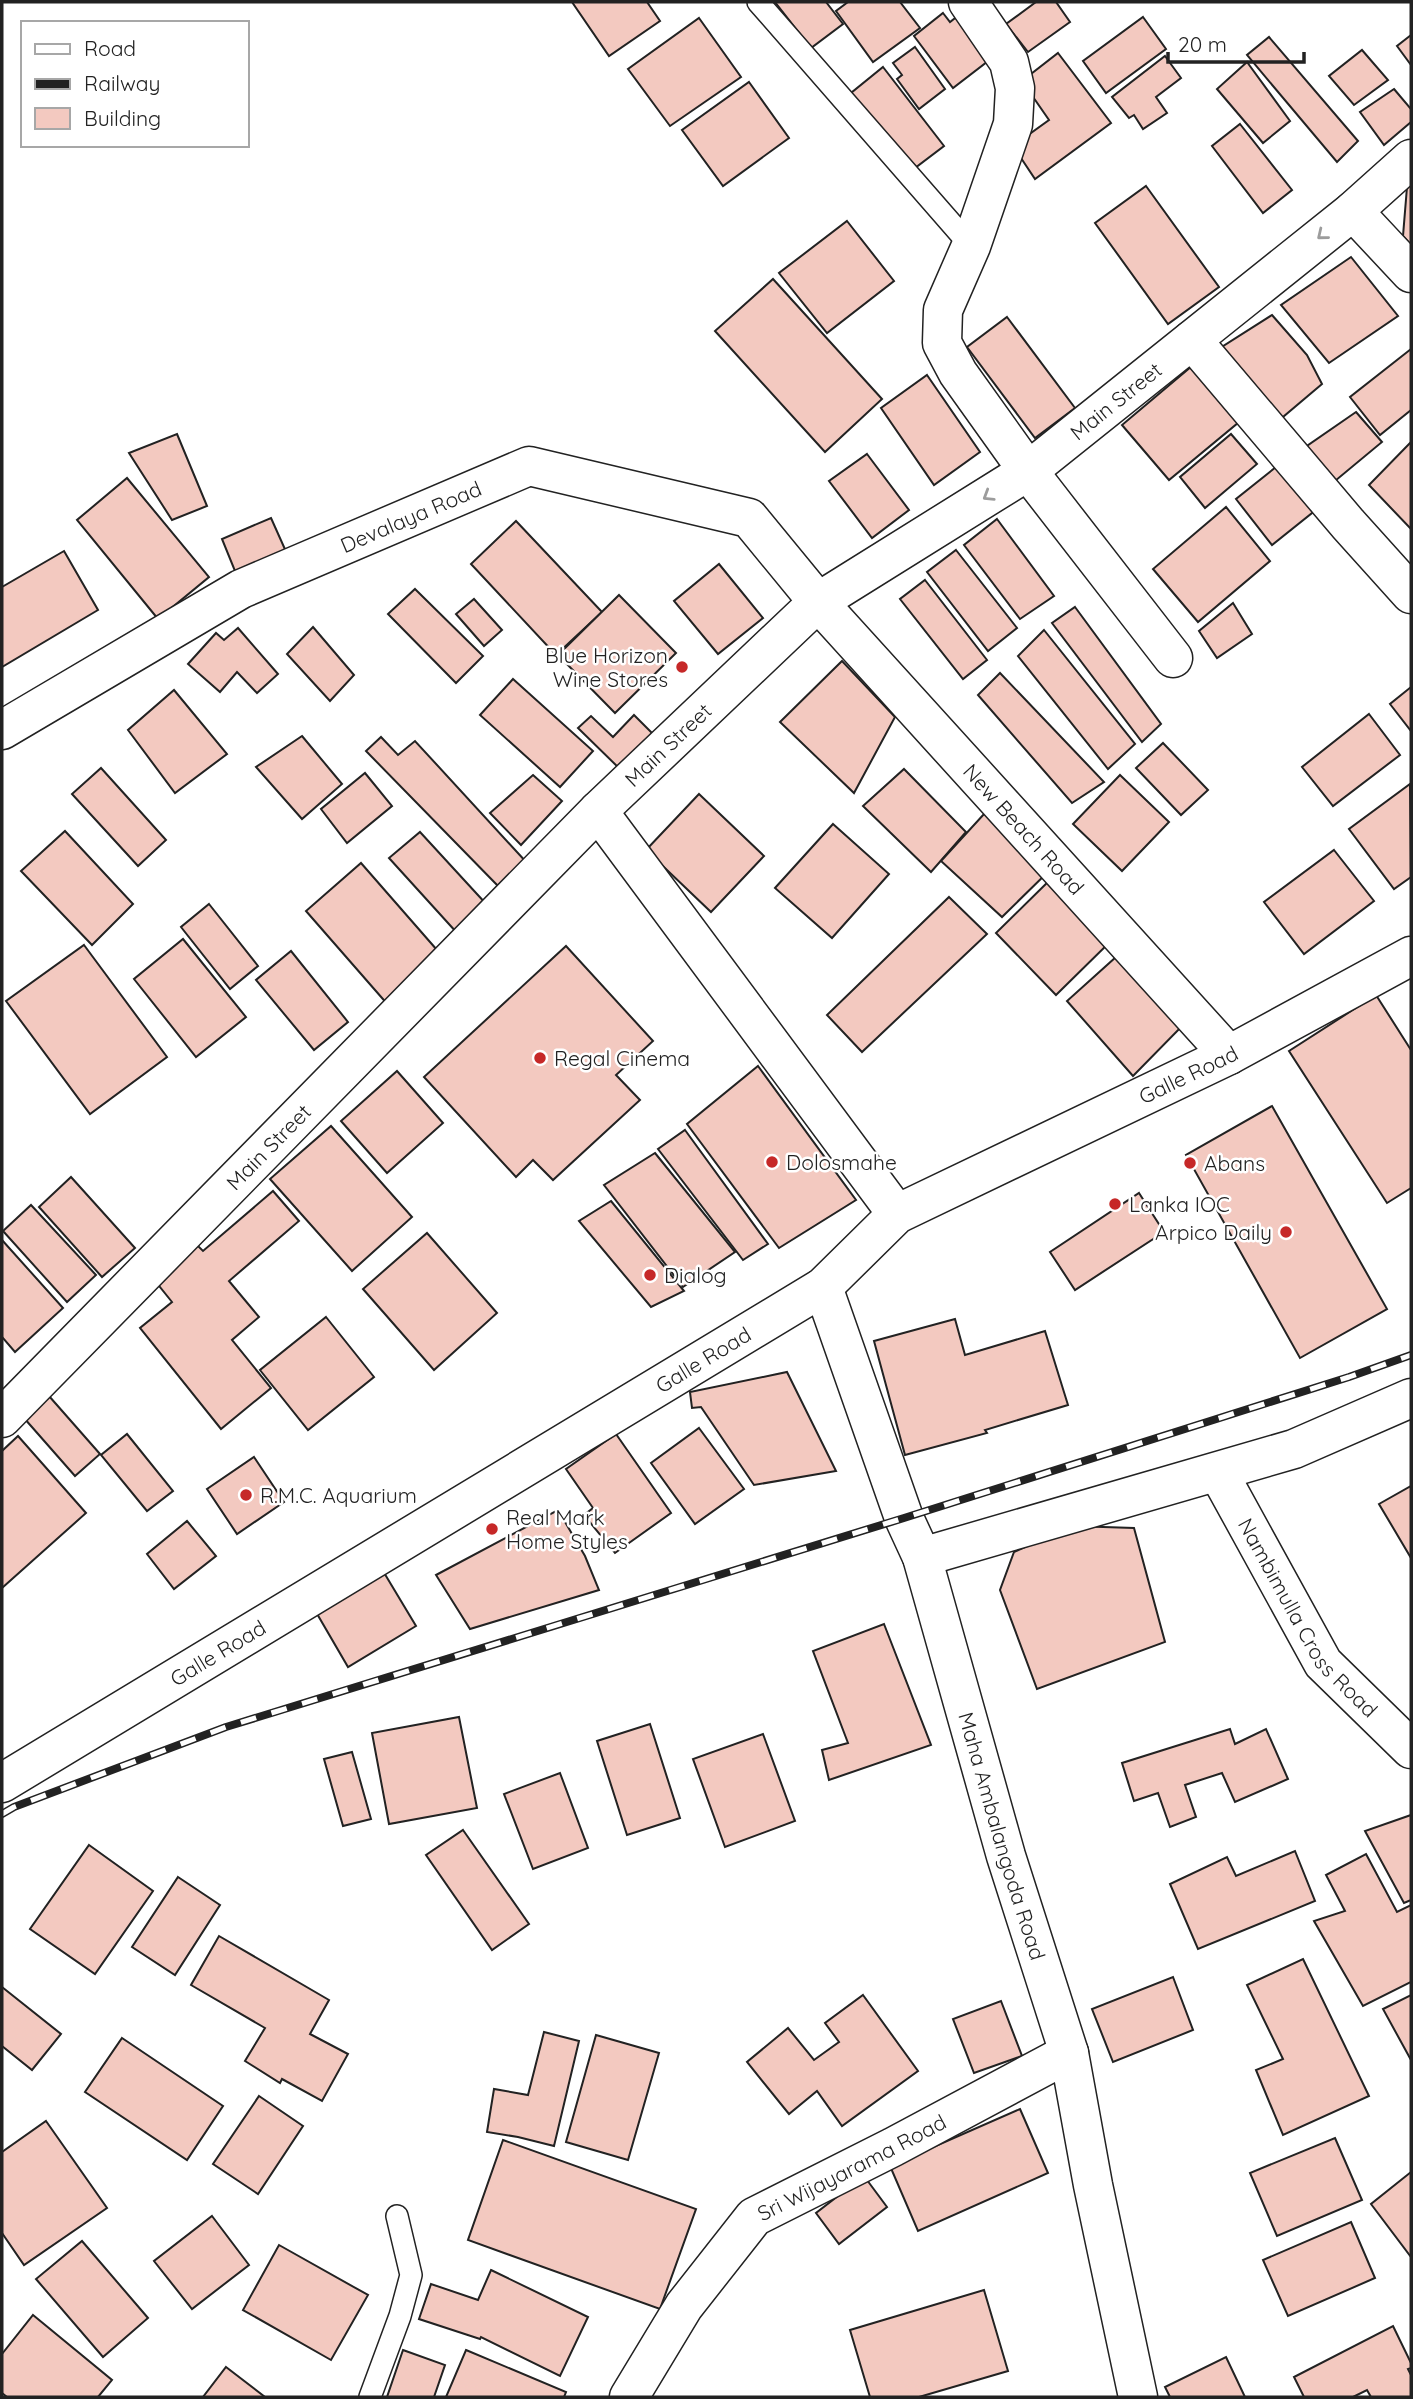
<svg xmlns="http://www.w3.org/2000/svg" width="1413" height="2399" font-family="Quicksand,sans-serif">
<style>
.building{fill:#f3c9c0;stroke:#222;stroke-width:2}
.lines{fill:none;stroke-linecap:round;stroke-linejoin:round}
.lane-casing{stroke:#222;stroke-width:24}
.street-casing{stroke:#222;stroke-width:41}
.primary-casing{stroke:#222;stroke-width:41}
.highway-casing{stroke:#222;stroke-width:41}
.lane{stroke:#fff;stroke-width:21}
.street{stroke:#fff;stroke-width:38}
.primary{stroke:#fff;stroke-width:38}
.highway{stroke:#fff;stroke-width:38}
.rail-casing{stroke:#222;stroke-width:8}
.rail{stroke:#fff;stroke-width:5;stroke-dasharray:16;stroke-linecap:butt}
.oneway{stroke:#9c9c9c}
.poi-dot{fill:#c62828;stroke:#fff;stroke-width:2.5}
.labels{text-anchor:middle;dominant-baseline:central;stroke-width:5;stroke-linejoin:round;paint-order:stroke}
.street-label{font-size:21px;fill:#222;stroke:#fff}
.poi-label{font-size:21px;fill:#222;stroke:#fff;text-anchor:start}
</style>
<rect width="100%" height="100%" fill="#fff"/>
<g class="building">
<polygon points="572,2 647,2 660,21 609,56"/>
<polygon points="775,2 826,2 843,24 811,48"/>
<polygon points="848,2 900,2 920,28 873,62 836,11"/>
<polygon points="1036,2 1056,2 1070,22 1028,52 1006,24"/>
<polygon points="943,13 950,22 959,15 992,58 953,88 914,36"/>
<polygon points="1143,17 1166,49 1106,93 1083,61"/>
<polygon points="699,18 741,77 670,126 628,69"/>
<polygon points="1411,35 1411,65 1397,46"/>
<polygon points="1269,37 1358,141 1337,162 1247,55"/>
<polygon points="915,47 945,89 919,109 897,79 902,75 893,63"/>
<polygon points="1362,50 1388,80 1354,105 1329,76"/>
<polygon points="1058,53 1111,123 1035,179 1013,146 1049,120 1022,81"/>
<polygon points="1165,56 1181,78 1156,97 1167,113 1143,129 1134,115 1129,118 1112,97"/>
<polygon points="1247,62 1290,121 1263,143 1217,89"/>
<polygon points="883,67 944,146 911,171 851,93"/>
<polygon points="749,82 789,138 723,186 682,130"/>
<polygon points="1394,89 1411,109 1411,122 1384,145 1360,112"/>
<polygon points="1240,124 1292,190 1263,213 1212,146"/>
<polygon points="1411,184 1411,245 1403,236 1407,187"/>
<polygon points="1146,186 1219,287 1168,324 1095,223"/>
<polygon points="847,221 894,281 827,333 779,273"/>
<polygon points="1351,257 1398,316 1329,363 1281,305"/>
<polygon points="773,279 882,399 825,452 715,331"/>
<polygon points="1272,315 1307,355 1322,384 1277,422 1217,350"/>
<polygon points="1007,317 1075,408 1035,438 967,347"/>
<polygon points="1411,349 1411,410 1380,435 1350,397"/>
<polygon points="1192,366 1239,422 1169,480 1122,425"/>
<polygon points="927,375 980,452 934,485 881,408"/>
<polygon points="1356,412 1382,442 1335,481 1304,448"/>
<polygon points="177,434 207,506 172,520 129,453"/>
<polygon points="1231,434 1257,464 1205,508 1180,477"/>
<polygon points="1411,442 1411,529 1369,485"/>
<polygon points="867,454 909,510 872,538 829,481"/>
<polygon points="1281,463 1317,509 1272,545 1236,499"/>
<polygon points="127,478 209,577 158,619 77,520"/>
<polygon points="1226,507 1270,561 1198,622 1153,569"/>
<polygon points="271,518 288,556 237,576 222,539"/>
<polygon points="997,519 1054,596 1020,619 964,545"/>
<polygon points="516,521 602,612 556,655 471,564"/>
<polygon points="956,550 1017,628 988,651 927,572"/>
<polygon points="64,551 98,610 2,667 2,587"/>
<polygon points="719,564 763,618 718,654 674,601"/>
<polygon points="925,580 987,660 963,679 900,599"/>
<polygon points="415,589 483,656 456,683 388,614"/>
<polygon points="619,595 676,653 615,713 558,655"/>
<polygon points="474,599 502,630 484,646 456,614"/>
<polygon points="1233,603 1252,634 1217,658 1199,631"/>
<polygon points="1075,607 1161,724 1142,742 1052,623"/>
<polygon points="313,627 354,675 330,701 287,654"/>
<polygon points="238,628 278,674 257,693 237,672 220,692 188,664 216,633 224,640"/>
<polygon points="1044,630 1135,744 1108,769 1018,656"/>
<polygon points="842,661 895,717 854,793 780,722"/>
<polygon points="1000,673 1104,782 1072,803 978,695"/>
<polygon points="513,679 593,751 560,787 480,715"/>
<polygon points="1411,687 1411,731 1390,704"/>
<polygon points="174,690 227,754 175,793 128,730"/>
<polygon points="1369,714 1400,755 1333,806 1302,767"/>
<polygon points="634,715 657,738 623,772 578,728 591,716 613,737"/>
<polygon points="302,736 342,784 302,819 256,767"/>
<polygon points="381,737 398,755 415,741 528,864 501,889 366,751"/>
<polygon points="1163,743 1208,790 1181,815 1136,768"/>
<polygon points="101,768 166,840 138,866 72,794"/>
<polygon points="904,769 966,832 931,872 863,806"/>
<polygon points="365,773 392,806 347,843 321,809"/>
<polygon points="533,775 562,801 521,845 490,813"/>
<polygon points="1120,775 1169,822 1122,871 1073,824"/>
<polygon points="1410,784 1411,877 1394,889 1349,829"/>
<polygon points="699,794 764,856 711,912 646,850"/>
<polygon points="995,802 1053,867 1002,917 941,861"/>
<polygon points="833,824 889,874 832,938 775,888"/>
<polygon points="65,831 133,904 92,945 21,871"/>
<polygon points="420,832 488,906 458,934 389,858"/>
<polygon points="1334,850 1374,901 1304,954 1264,902"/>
<polygon points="361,863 444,958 389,1006 306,911"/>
<polygon points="1056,874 1116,936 1056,995 996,933"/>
<polygon points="949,897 987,934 862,1052 827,1015"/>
<polygon points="209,904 258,966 230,989 181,927"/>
<polygon points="183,939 246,1017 196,1057 134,979"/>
<polygon points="84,945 167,1057 90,1114 6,1001"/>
<polygon points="566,946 653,1041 616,1075 640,1100 553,1180 533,1160 516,1177 424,1077"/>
<polygon points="1126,948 1189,1019 1133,1076 1067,1001"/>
<polygon points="291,951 348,1022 314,1050 256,980"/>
<polygon points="1376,995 1411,1050 1411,1188 1387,1203 1289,1051"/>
<polygon points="758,1066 856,1200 779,1248 687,1124"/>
<polygon points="397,1071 443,1123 387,1173 341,1121"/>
<polygon points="1272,1106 1387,1309 1300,1358 1186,1155"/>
<polygon points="331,1126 412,1217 352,1271 270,1179"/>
<polygon points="685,1130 768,1244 743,1260 658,1149"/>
<polygon points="655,1153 735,1252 683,1287 604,1185"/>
<polygon points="71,1177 135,1248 102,1277 39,1207"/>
<polygon points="273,1191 299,1221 229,1281 259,1317 232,1340 271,1388 221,1429 140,1328 172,1302 152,1277 193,1241 203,1251"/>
<polygon points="1139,1193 1164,1232 1075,1290 1050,1252"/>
<polygon points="611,1201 684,1291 651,1307 579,1221"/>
<polygon points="31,1205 96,1275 67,1302 3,1231"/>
<polygon points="427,1233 497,1313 434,1370 363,1289"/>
<polygon points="2,1240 63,1308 15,1352 2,1337"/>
<polygon points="326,1317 374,1377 308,1430 260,1370"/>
<polygon points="955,1319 965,1355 1045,1331 1068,1405 985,1430 987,1433 905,1455 874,1341"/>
<polygon points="787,1372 836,1471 754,1485 701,1407 692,1408 690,1392"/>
<polygon points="49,1396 100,1454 75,1476 24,1418"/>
<polygon points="699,1428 744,1489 695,1524 651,1463"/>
<polygon points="127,1434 173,1491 147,1511 101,1455"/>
<polygon points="616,1434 671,1513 615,1553 584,1515 593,1508 566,1469"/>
<polygon points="18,1436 86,1513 2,1588 2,1451"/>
<polygon points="254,1457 284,1502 237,1534 207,1489"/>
<polygon points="1411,1486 1411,1558 1379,1504"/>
<polygon points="558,1510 585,1556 599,1590 470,1629 436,1575"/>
<polygon points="187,1521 216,1556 174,1589 147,1554"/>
<polygon points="1072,1526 1134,1528 1165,1642 1037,1689 1000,1590 1014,1552"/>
<polygon points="383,1571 416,1626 348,1667 316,1612"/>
<polygon points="884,1624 931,1745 829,1780 822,1750 848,1743 813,1651"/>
<polygon points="459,1717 477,1808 389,1824 372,1733"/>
<polygon points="650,1724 680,1818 627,1835 597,1741"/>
<polygon points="1230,1729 1235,1744 1266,1729 1288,1779 1235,1802 1222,1773 1185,1785 1196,1817 1170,1827 1158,1793 1134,1801 1122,1763"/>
<polygon points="763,1734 795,1821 725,1847 693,1759"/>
<polygon points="352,1752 371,1819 343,1826 324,1759"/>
<polygon points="560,1773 588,1848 533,1869 504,1794"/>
<polygon points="1411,1815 1411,1900 1404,1903 1365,1831"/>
<polygon points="463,1830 529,1924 492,1950 426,1855"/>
<polygon points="89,1845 153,1891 95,1974 30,1929"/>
<polygon points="1295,1851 1315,1901 1198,1949 1170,1884 1227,1857 1236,1876"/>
<polygon points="1366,1854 1397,1912 1411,1905 1411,1982 1363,2006 1314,1921 1345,1911 1326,1875"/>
<polygon points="178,1877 220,1905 175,1975 132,1947"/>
<polygon points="219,1936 329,2000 310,2034 348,2054 322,2101 282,2079 280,2083 245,2061 265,2028 191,1985"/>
<polygon points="1303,1959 1369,2096 1283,2135 1256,2070 1283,2059 1247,1985"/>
<polygon points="1173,1977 1193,2030 1113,2062 1092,2009"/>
<polygon points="2,1987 61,2034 32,2070 2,2046"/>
<polygon points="863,1995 918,2071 842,2126 817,2091 789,2114 747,2062 788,2028 814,2060 839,2042 825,2023"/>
<polygon points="1411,1995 1411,2060 1383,2009"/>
<polygon points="1001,2001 1022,2056 974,2073 953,2019"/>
<polygon points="544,2032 579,2041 554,2146 518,2137 487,2132 494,2089 528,2095"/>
<polygon points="596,2035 659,2053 628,2160 566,2142"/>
<polygon points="122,2038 223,2106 187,2160 85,2092"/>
<polygon points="259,2096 303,2126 258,2194 213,2164"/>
<polygon points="1020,2109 1048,2173 918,2231 890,2166"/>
<polygon points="46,2121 107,2208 24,2265 2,2233 2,2152"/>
<polygon points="1335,2138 1362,2200 1277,2236 1250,2173"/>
<polygon points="503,2140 696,2209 660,2309 468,2240"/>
<polygon points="1411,2172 1411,2257 1371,2204"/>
<polygon points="864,2176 887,2207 839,2244 816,2213"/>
<polygon points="212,2216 249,2265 192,2309 154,2261"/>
<polygon points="1351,2222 1375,2278 1288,2316 1263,2260"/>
<polygon points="82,2241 148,2318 103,2357 36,2279"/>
<polygon points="279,2245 368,2295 331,2360 243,2310"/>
<polygon points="491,2270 588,2317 560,2376 481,2337 480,2339 419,2319 431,2284 478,2300"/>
<polygon points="984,2290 1008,2371 919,2397 870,2397 850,2330"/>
<polygon points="33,2315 112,2380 98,2397 7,2397 2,2393 2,2354"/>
<polygon points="1393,2326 1411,2363 1411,2368 1408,2369 1411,2375 1411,2397 1371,2397 1367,2390 1353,2397 1304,2397 1294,2377"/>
<polygon points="403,2350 445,2365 434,2397 387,2397"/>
<polygon points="466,2350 566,2392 564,2397 446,2397"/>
<polygon points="1226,2357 1245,2397 1170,2397 1165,2387"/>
<polygon points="226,2367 265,2397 203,2397"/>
</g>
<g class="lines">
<defs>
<g id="lane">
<polyline points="758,2 971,246"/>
<polyline points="370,2397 400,2316 411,2275 397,2216"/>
</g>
<g id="street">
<polyline points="968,2 1009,62 1015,88 1013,124 971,246 943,310 942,343 958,373 1028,471 1173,658"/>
<polyline points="1353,211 1411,273"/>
<polyline points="1192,340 1348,524 1411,594"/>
<path id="s1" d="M2 730 241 589 529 466 749 518 818 602 1229 1055"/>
<polyline points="598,811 897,1214"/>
<path id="s2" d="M823 1287 904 1518 922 1557 1006 1856 1069 2053 1093 2185 1138 2397"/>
<path id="s3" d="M1218 1472 1323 1663 1411 1749"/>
<polyline points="922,1557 1294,1449 1411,1398"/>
<path id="s4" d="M629 2397 684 2306 754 2217 893 2147 1069 2053"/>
</g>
<g id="primary">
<path id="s5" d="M2 1418 598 811 818 602 1028 471 1353 211 1411 159"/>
</g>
<g id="highway">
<path id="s6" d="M2 1783 823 1287 897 1214 1229 1055 1411 956"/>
</g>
</defs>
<use href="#lane" class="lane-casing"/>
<use href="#street" class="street-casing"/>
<use href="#primary" class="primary-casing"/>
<use href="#highway" class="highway-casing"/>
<use href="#lane" class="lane"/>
<use href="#street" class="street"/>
<use href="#primary" class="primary"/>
<use href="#highway" class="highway"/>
<defs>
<polyline id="rail" points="2,1814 14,1807 226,1727 904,1518 1349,1377 1411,1355"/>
</defs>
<use href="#rail" class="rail-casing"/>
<use href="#rail" class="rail"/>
</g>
<defs><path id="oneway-chevron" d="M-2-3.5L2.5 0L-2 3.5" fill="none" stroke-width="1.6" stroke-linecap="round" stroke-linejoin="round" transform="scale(1.75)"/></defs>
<g class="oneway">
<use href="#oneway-chevron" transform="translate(1322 235) rotate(141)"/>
<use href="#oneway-chevron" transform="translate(988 496) rotate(148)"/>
</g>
<g class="poi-dot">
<circle cx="682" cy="667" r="7"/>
<circle cx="540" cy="1058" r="7"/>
<circle cx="772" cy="1162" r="7"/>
<circle cx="1190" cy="1163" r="7"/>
<circle cx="1115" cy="1204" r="7"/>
<circle cx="1286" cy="1232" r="7"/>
<circle cx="650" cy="1275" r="7"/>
<circle cx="246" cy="1495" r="7"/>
<circle cx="492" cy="1529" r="7"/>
</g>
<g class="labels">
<g class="street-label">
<text stroke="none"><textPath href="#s5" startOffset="1514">Main Street</textPath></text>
<text stroke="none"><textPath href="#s1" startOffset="462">Devalaya Road</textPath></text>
<text stroke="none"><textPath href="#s5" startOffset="947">Main Street</textPath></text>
<text stroke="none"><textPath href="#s1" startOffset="1232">New Beach Road</textPath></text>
<text stroke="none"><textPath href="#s6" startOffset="1386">Galle Road</textPath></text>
<text stroke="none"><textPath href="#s5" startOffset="380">Main Street</textPath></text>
<text stroke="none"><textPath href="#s6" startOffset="819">Galle Road</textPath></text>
<text stroke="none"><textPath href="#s3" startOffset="172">Nambimulla Cross Road</textPath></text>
<text stroke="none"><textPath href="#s6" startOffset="252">Galle Road</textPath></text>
<text stroke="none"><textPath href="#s2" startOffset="578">Maha Ambalangoda Road</textPath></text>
<text stroke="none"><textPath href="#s4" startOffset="329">Sri Wijayarama Road</textPath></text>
</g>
<g class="poi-label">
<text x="668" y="655" text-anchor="end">Blue Horizon<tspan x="668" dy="24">Wine Stores</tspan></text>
<text x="554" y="1058">Regal Cinema</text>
<text x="786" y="1162">Dolosmahe</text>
<text x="1204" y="1163">Abans</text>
<text x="1129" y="1204">Lanka IOC</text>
<text x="1272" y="1232" text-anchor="end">Arpico Daily</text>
<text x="664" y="1275">Dialog</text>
<text x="260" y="1495">R.M.C. Aquarium</text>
<text x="506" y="1517">Real Mark<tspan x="506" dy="24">Home Styles</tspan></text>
</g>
</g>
<rect width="1413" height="2399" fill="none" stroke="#222222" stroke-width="7"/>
<rect x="21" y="21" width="228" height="126" fill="#ffffff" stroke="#a7a7a7" stroke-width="2"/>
<rect x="35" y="44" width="35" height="10" fill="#ffffff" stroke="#a7a7a7" stroke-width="2"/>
<text x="84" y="56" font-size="21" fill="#222222">Road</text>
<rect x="35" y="79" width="35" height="10" fill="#222222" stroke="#a7a7a7" stroke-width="2"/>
<text x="84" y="91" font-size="21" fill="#222222">Railway</text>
<rect x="35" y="108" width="35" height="21" fill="#f3c9c0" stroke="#a7a7a7" stroke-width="2"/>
<text x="84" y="126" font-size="21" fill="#222222">Building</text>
<path d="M1168 52v10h136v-10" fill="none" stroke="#222222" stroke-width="3.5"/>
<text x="1178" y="52" font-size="21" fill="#222222" stroke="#ffffff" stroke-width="5" paint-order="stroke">20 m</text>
</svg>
